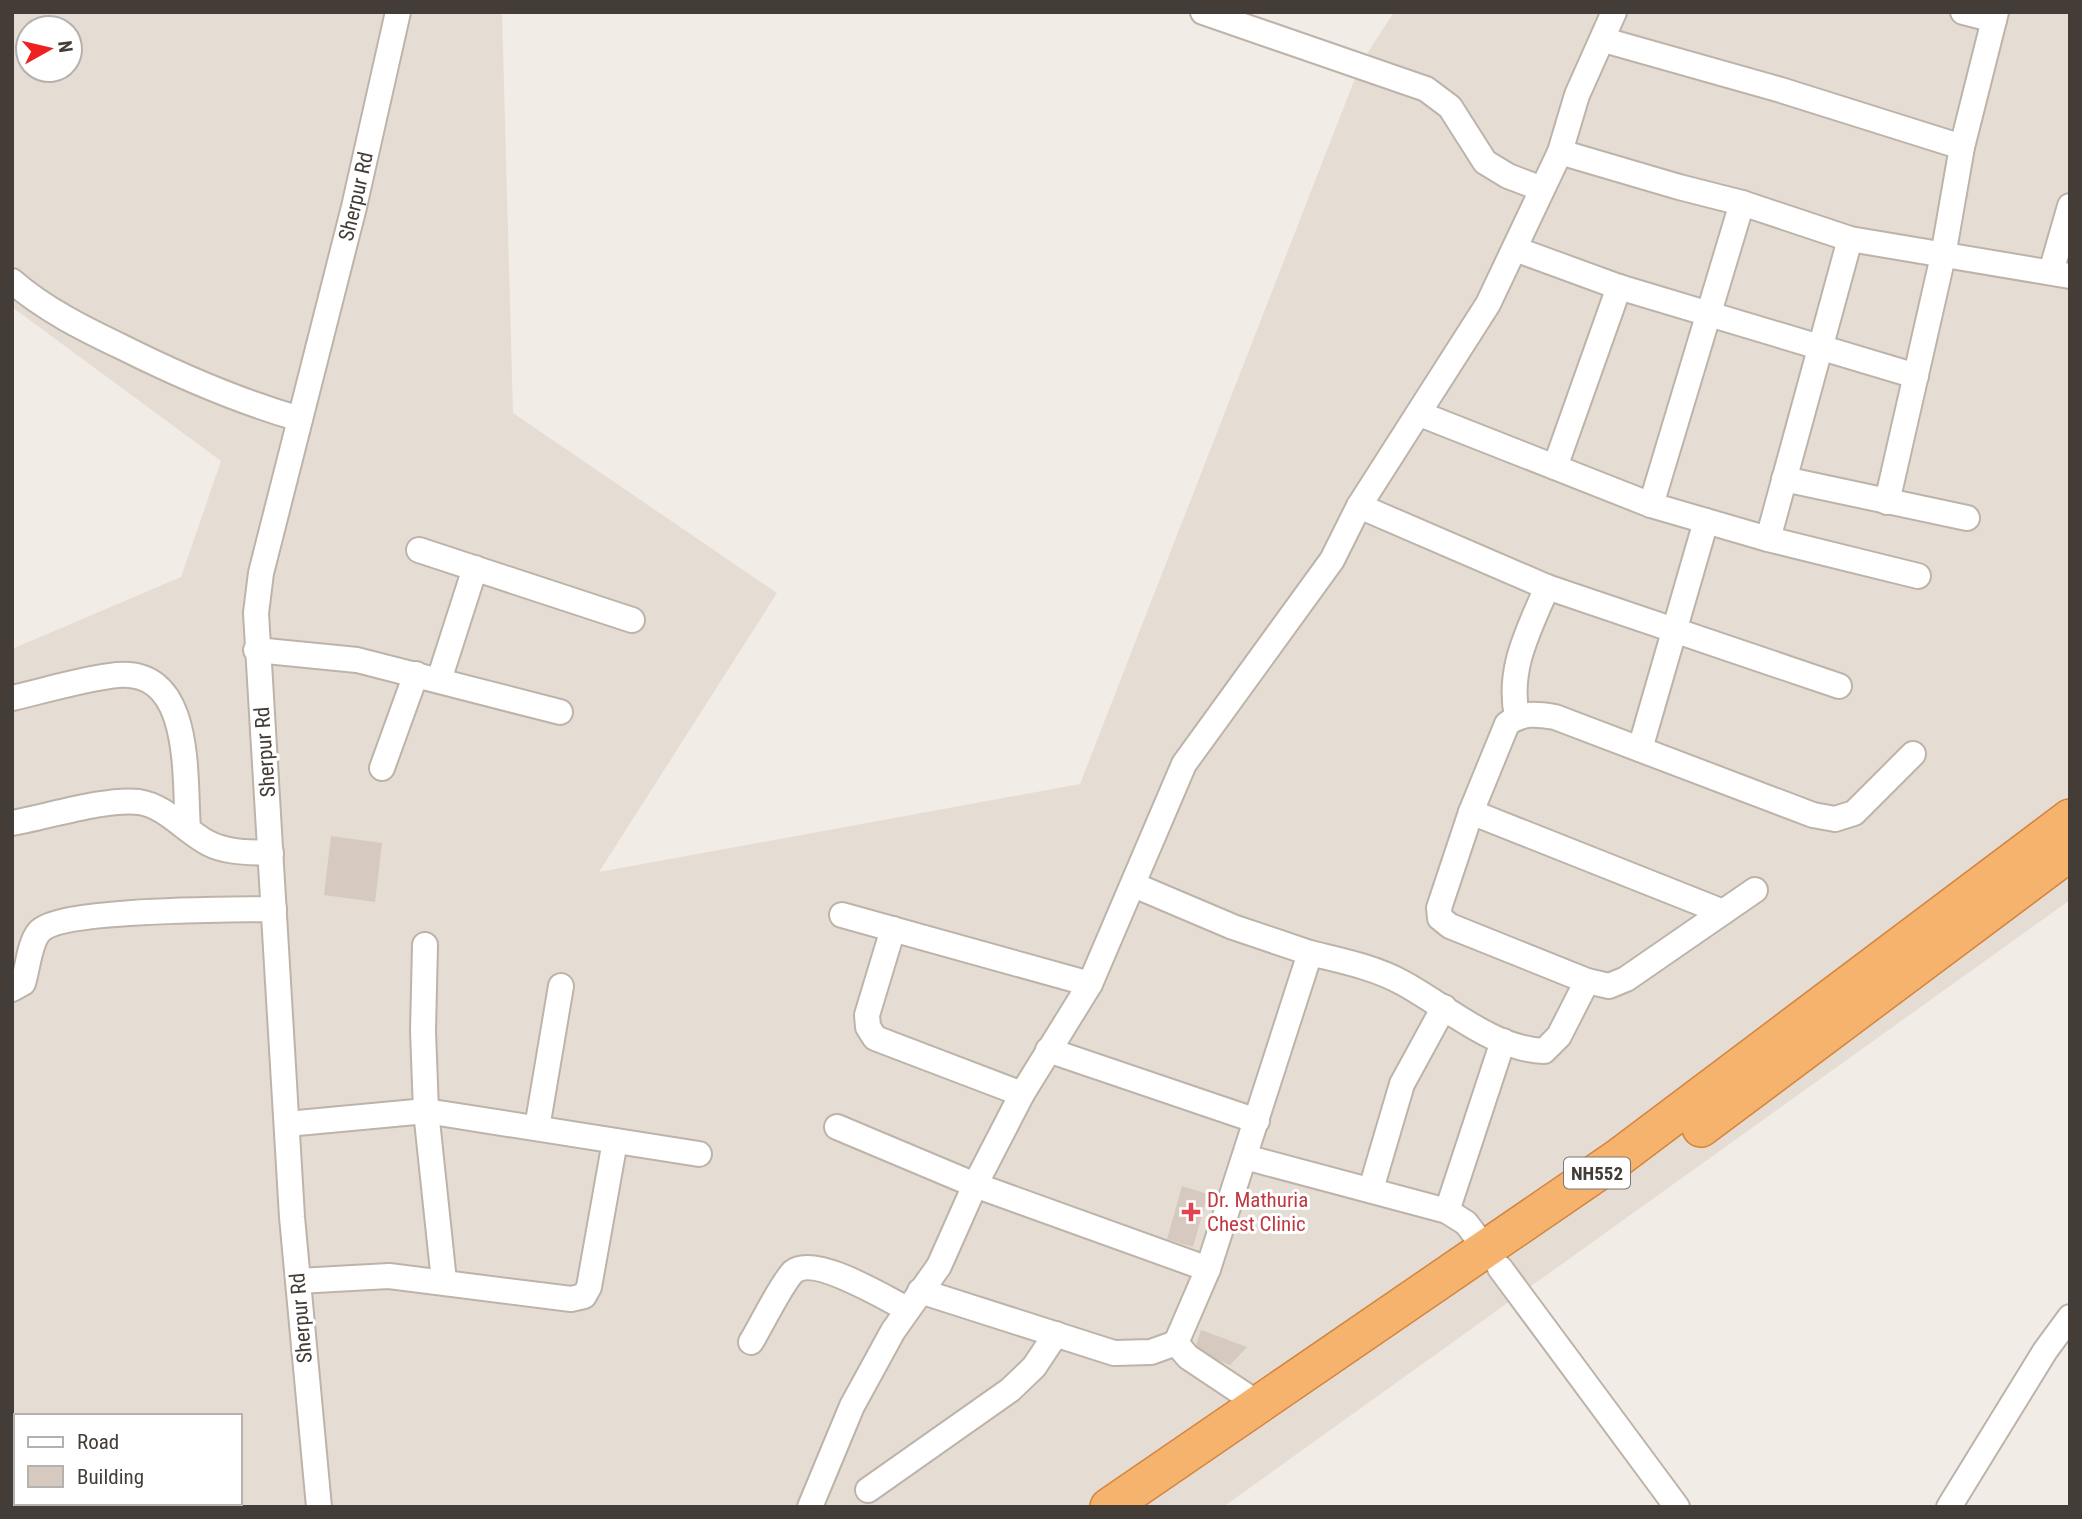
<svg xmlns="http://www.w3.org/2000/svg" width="2082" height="1519" font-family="'Roboto Condensed',sans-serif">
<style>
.residential{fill:#e5ddd4;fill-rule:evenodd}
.building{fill:#d6c9bf}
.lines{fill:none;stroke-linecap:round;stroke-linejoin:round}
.minor-casing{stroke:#bdb3a9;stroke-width:28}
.highway-casing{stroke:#d4853e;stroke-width:40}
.minor{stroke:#fff;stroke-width:24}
.highway{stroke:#f5b36d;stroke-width:37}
.health-dot{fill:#e0444e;stroke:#fff;stroke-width:2.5}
.labels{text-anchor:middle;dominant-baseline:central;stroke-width:6;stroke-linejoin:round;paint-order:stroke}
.shield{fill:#fff;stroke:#7c7672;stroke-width:2}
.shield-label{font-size:19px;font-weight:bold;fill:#443c36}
.street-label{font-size:21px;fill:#443c36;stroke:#fff}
.health-label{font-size:21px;fill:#be3a42;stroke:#fff;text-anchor:start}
</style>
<rect width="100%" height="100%" fill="#f2ece6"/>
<path class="residential" d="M12 12H502L513 413 777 593 599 872 1080 784 1361 63 1394 12H2070V900L1223 1507H12V649L181 577 221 461 12 307ZM28 28H70V70H28ZM16 1416H240V1503H16Z"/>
<g class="building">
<polygon points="331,836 382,843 375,902 324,895"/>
<polygon points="1182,1186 1208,1194 1193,1247 1167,1239"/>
<polygon points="1201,1330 1247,1347 1230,1365 1194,1351"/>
</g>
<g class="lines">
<defs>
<g id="minor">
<polyline points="1203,12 1426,89 1450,107 1485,162 1508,176 1542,189"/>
<polyline points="1963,12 1994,20"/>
<polyline points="1604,40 1781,90 1962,147"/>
<polyline points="1560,152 1679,187 1742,203 1850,239 2070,276"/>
<polyline points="1515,249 1619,287 1916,376"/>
<polyline points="2051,272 2070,206"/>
<path d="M12 281C44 309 84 329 122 347 180 376 237 401 300 419"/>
<polyline points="1420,414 1651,505 1768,539 1918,576"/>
<polyline points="1555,467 1619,287"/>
<polyline points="1784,479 1967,518"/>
<polyline points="1887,502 1943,256 1962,147 1996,12"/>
<polyline points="1651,505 1742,203"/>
<polyline points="1359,506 1547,587 1839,686"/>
<polyline points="1768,539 1850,239"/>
<polyline points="419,550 632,620"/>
<polyline points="256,650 357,660 560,712"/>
<polyline points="439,680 475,568"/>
<path d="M12 698C47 690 82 679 117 675 194 668 184 778 188 829"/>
<path d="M1517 716C1507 669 1529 630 1547 587"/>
<polyline points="1640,749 1706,521"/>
<polyline points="382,768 416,674"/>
<polyline points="1471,812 1723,912"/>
<path d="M12 823C47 817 105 798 139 802 166 806 185 831 208 843 227 853 250 852 271 853"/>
<polyline points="1134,885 1233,927 1310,953 1208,1269"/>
<path d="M1755 890 1626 979 1609 986 1587 981 1450 926 1440 918 1439 908 1471 812 1507 724C1522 712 1537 714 1555 717L1813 815 1835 819 1854 813 1913 754"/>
<polyline points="842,915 1090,984"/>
<polyline points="893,929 867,1015 868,1027 875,1038 1022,1094"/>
<polyline points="425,945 423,1031 426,1111 444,1281"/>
<path d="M1310 953C1342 961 1374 967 1403 983 1447 1007 1493 1049 1544 1051L1559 1036 1587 981"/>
<path d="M12 989 23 983C28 968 29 944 39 932 60 908 236 910 274 909"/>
<polyline points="1048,1050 1257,1121"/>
<polyline points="287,1124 426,1111 699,1154"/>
<polyline points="837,1127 975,1185 1208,1269 1176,1343 1188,1357 1260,1405"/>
<polyline points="537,1128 561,986"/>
<polyline points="1245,1157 1447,1211 1466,1223 1485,1248"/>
<polyline points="1371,1189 1402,1084 1444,1007"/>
<polyline points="1447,1211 1503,1041"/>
<polyline points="1500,1268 1677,1507"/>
<polyline points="298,1281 389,1276 571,1299 584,1296 589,1287 615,1141"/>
<polyline points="920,1291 1114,1353 1151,1352 1176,1343"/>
<path d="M751 1342C761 1326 781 1284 793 1272 814 1254 885 1298 907 1309"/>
<polyline points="868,1490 1010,1390 1034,1367 1056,1334"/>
<path id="s1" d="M319 1507 292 1217 256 613 261 573 354 207 398 12"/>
<polyline points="810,1507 852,1406 893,1331 939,1266 975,1185 1022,1094 1090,984 1184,764 1332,560 1359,506 1488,304 1560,152 1577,95 1614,12"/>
<polyline points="1949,1507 2045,1351 2070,1317"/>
</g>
<g id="highway">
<polyline points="1701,1128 2070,852"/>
<polyline points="1109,1507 1618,1158 2070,818"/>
</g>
</defs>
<use href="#minor" class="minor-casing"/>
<use href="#highway" class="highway-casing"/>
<use href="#minor" class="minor"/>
<use href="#highway" class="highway"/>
</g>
<path class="health-dot" d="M1187.5 1201.5h7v7h7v7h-7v7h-7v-7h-7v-7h7z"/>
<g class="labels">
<rect class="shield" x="1564" y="1157.5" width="66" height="31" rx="5"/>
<g class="shield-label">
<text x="1597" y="1173">NH552</text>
</g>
<g class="street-label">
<text stroke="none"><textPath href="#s1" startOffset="1325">Sherpur Rd</textPath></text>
<text transform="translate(265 752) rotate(-94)">Sherpur Rd</text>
<text transform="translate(301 1318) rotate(-95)">Sherpur Rd</text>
</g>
<g class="health-label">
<text x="1207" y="1200">Dr. Mathuria<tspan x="1207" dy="24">Chest Clinic</tspan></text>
</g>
</g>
<rect width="2082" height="1519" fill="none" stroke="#443c36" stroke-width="28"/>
<rect x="14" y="1414" width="228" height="91" fill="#ffffff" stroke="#b4b1af" stroke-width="2"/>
<rect x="28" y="1437" width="35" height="10" fill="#ffffff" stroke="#b4b1af" stroke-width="2"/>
<text x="77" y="1449" font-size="21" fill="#443c36">Road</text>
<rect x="28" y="1466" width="35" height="21" fill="#d6c9bf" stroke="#b4b1af" stroke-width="2"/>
<text x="77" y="1484" font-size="21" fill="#443c36">Building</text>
<g transform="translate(49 49) rotate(82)"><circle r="33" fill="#ffffff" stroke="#b4b1af" stroke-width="2"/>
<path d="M0-5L12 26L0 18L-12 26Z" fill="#ed2122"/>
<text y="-10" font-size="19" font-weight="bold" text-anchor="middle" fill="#443c36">N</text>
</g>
</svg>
